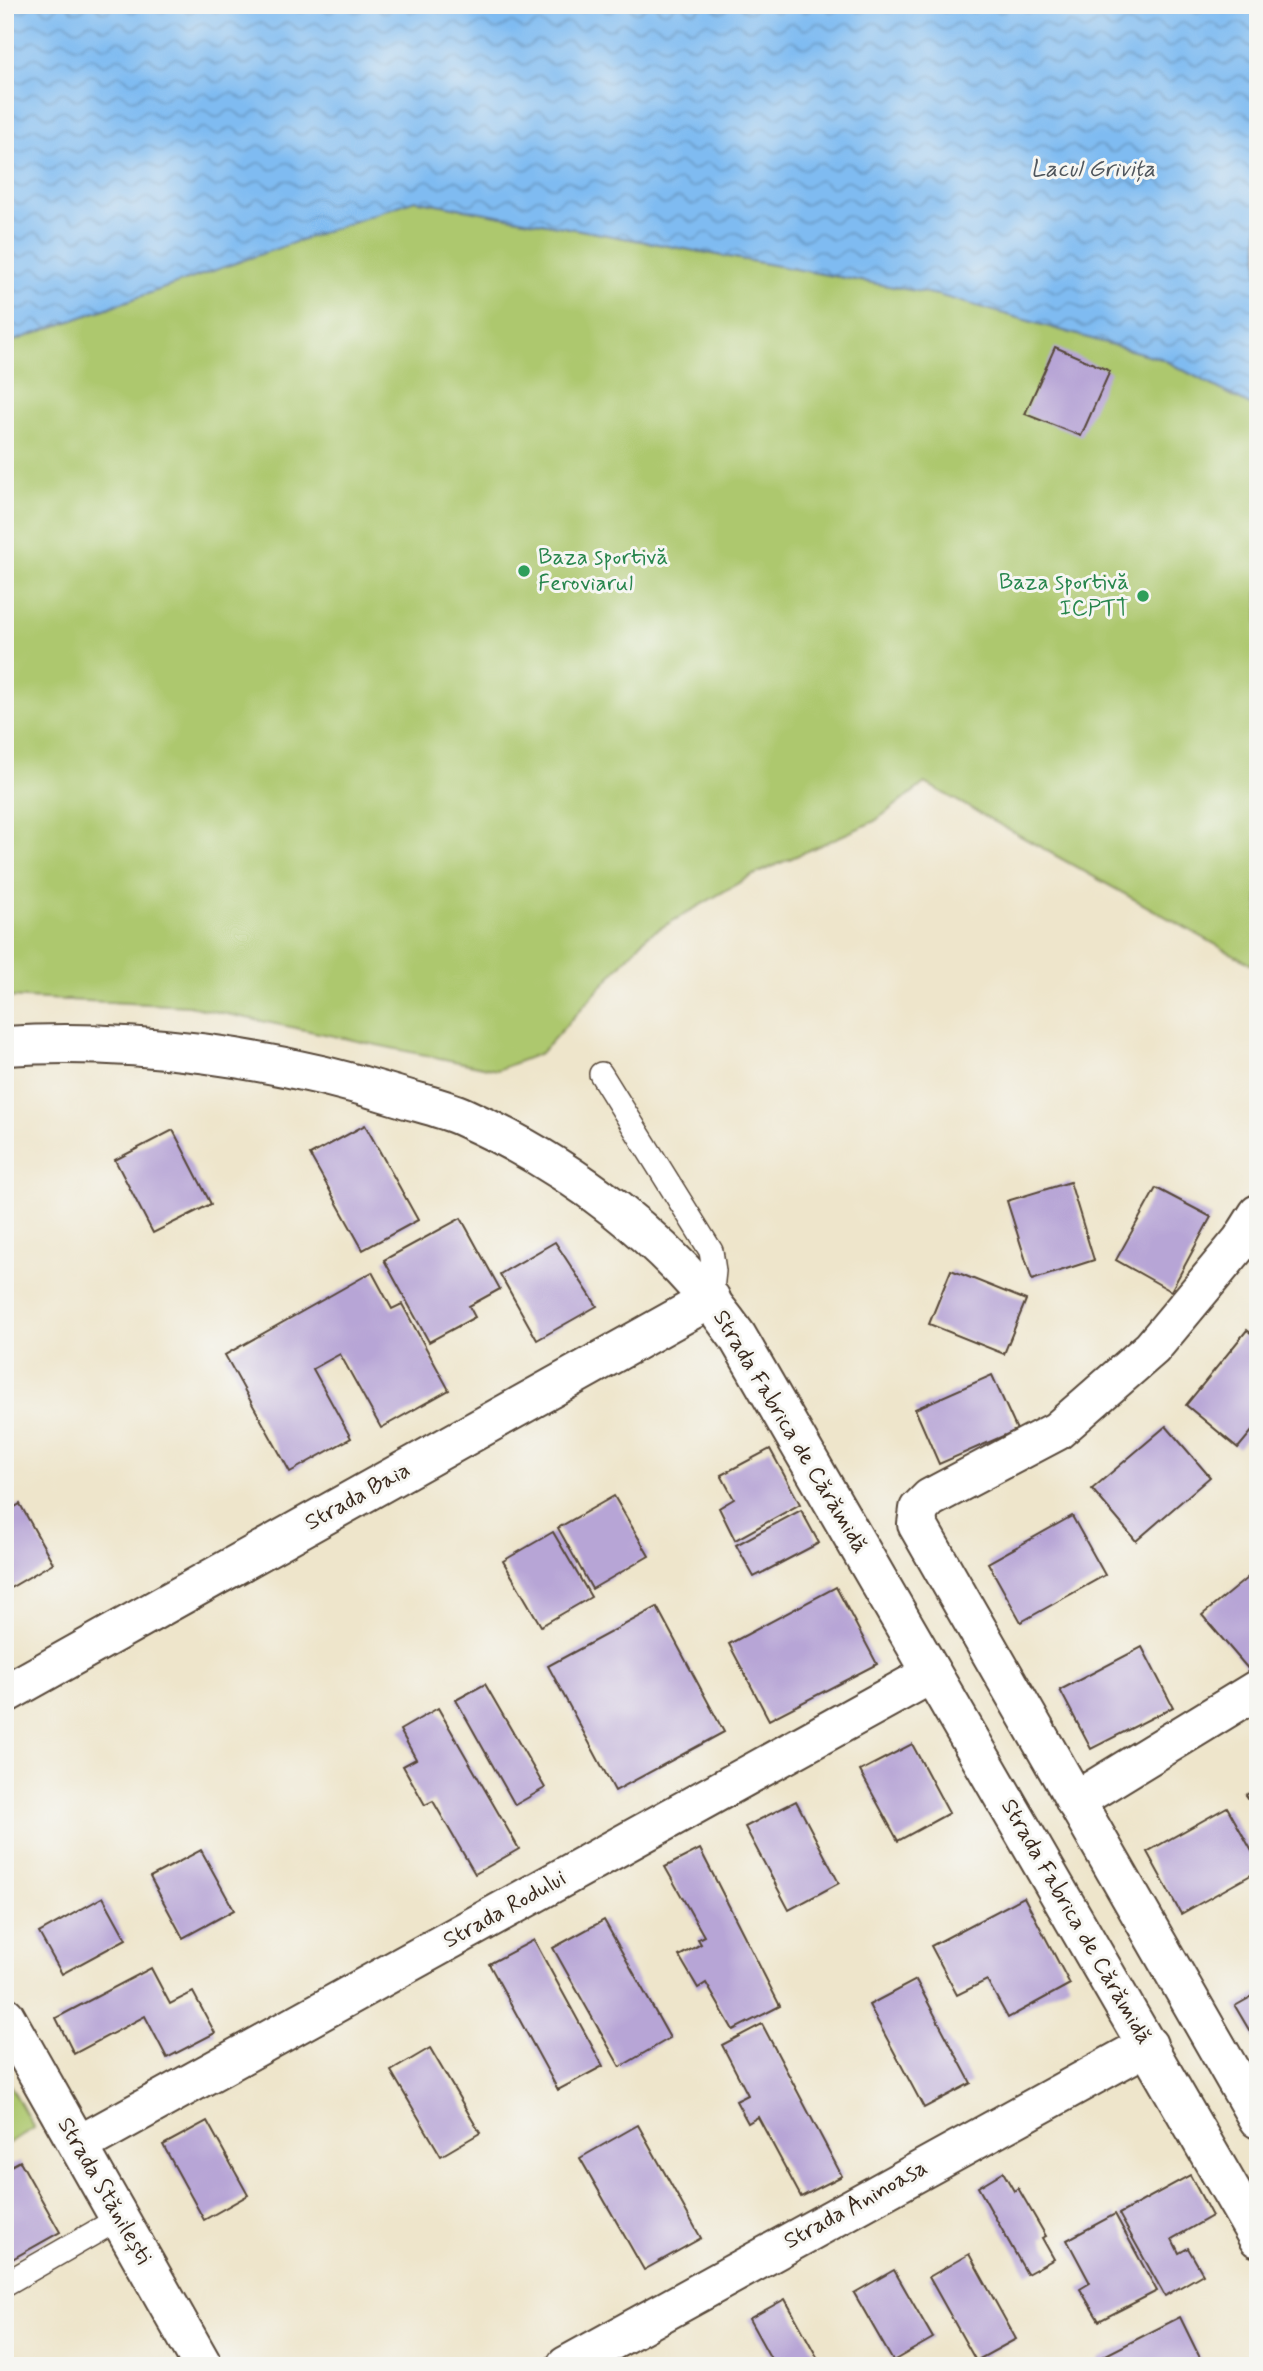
<svg xmlns="http://www.w3.org/2000/svg" width="1263" height="2371" font-family="Mynerve,sans-serif">
<style>
.garden{fill:#adc86e;stroke:#747946;stroke-width:2}
.water{fill:url(#water-waves);stroke:#5d7288;stroke-width:2}
.building{fill:#b7a5d6}
.lines{fill:none;stroke-linecap:round;stroke-linejoin:round}
.lane-casing{stroke:#564638;stroke-width:26}
.street-casing{stroke:#564638;stroke-width:42}
.lane{stroke:#fff;stroke-width:23}
.street{stroke:#fff;stroke-width:38}
.leisure-dot{fill:#2e9e5b;stroke:#f6f6f2;stroke-width:2.5}
.labels{text-anchor:middle;dominant-baseline:central;stroke-width:6;stroke-linejoin:round;paint-order:stroke}
.leisure-label{font-size:23px;fill:#27864d;stroke:#f6f6f2;text-anchor:start}
.street-label{font-size:23px;fill:#3b2a1e;stroke:#f6f6f2}
.water-label{font-size:24px;font-style:italic;fill:#4f565d;stroke:#f6f6f2}
</style>
<defs>
<pattern id="water-waves" width="16" height="10" patternUnits="userSpaceOnUse" patternTransform="scale(1.75)"><rect width="16" height="10" fill="#7fbbf1"/><path d="M0 5q4-4 8 0t8 0" fill="none" stroke="#6998c3"/></pattern>
</defs>
<rect width="100%" height="100%" fill="#f6f6f2"/>
<filter id="ink" filterUnits="userSpaceOnUse"><feTurbulence type="fractalNoise" baseFrequency=".0143" numOctaves="2"/><feDisplacementMap in="SourceGraphic" scale="14" xChannelSelector="R" yChannelSelector="G"/><feConvolveMatrix kernelMatrix="1 2 1 2 8 2 1 2 1" color-interpolation-filters="sRGB"/></filter>
<filter id="wash" filterUnits="userSpaceOnUse"><feTurbulence type="fractalNoise" baseFrequency=".00686" numOctaves="4" result="noise"/><feDisplacementMap in="SourceGraphic" scale="28" xChannelSelector="R" yChannelSelector="G"/><feGaussianBlur stdDeviation="1.57" result="paint"/><feColorMatrix in="noise" values="0 0 0 0 0 0 0 0 0 0 0 0 0 0 0 0 0 1.4 0 .05"/><feComposite in="paint" operator="in"/></filter>
<g filter="url(#wash)">
<rect width="100%" height="100%" fill="#eee5cb"/>
<g class="garden">
<polygon points="414,200 938,295 1162,359 1258,409 1258,968 925,783 875,821 749,877 647,936 541,1053 497,1070 189,1006 5,997 5,344"/>
<polygon points="5,2076 34,2128 5,2145"/>
</g>
<polygon class="water" points="5,5 1258,5 1258,409 1162,359 938,295 415,200 5,344"/>
<g id="blocks">
<g class="building">
<polygon points="1055,347 1110,371 1081,436 1025,414"/>
<polygon points="365,1125 418,1220 363,1250 310,1155"/>
<polygon points="173,1130 211,1204 153,1233 115,1160"/>
<polygon points="1070,1182 1094,1260 1032,1280 1007,1201"/>
<polygon points="1156,1188 1211,1217 1171,1291 1116,1260"/>
<polygon points="461,1218 500,1289 469,1306 475,1317 429,1342 384,1260"/>
<polygon points="555,1242 597,1306 537,1340 500,1274"/>
<polygon points="951,1270 1026,1300 1004,1354 929,1324"/>
<polygon points="372,1272 392,1309 402,1304 449,1390 381,1428 340,1354 313,1369 351,1438 290,1472 225,1355"/>
<polygon points="1247,1330 1258,1339 1258,1424 1238,1448 1186,1405"/>
<polygon points="992,1375 1017,1430 939,1464 915,1409"/>
<polygon points="1166,1426 1210,1477 1136,1541 1092,1489"/>
<polygon points="770,1449 800,1504 735,1540 719,1508 734,1499 721,1475"/>
<polygon points="614,1496 649,1556 592,1589 558,1528"/>
<polygon points="20,1504 53,1563 5,1591 5,1513"/>
<polygon points="801,1510 819,1543 754,1577 736,1545"/>
<polygon points="1072,1516 1105,1575 1021,1622 988,1563"/>
<polygon points="553,1532 591,1597 541,1626 503,1561"/>
<polygon points="1258,1569 1258,1664 1250,1671 1202,1615"/>
<polygon points="836,1587 877,1664 769,1720 729,1644"/>
<polygon points="657,1607 724,1732 615,1791 548,1666"/>
<polygon points="1142,1647 1173,1707 1091,1749 1060,1690"/>
<polygon points="485,1684 545,1788 515,1805 456,1700"/>
<polygon points="438,1708 519,1849 475,1874 433,1801 425,1805 403,1766 416,1759 400,1730"/>
<polygon points="912,1744 949,1813 898,1841 860,1771"/>
<polygon points="1258,1787 1258,1812 1246,1795"/>
<polygon points="796,1801 839,1883 789,1910 745,1827"/>
<polygon points="1227,1807 1258,1862 1258,1871 1181,1914 1147,1852"/>
<polygon points="700,1849 780,2006 733,2030 706,1983 698,1988 679,1956 701,1944 698,1939 704,1936 665,1867"/>
<polygon points="201,1850 234,1910 183,1938 150,1877"/>
<polygon points="103,1897 126,1939 62,1974 39,1933"/>
<polygon points="1024,1897 1070,1984 1008,2018 987,1980 957,1995 931,1946"/>
<polygon points="604,1920 670,2038 620,2067 553,1948"/>
<polygon points="534,1940 603,2066 558,2090 489,1964"/>
<polygon points="151,1968 170,2004 193,1992 215,2033 167,2058 145,2016 74,2054 56,2018"/>
<polygon points="916,1980 971,2083 924,2108 869,2005"/>
<polygon points="1258,1993 1258,2045 1235,2006"/>
<polygon points="762,2024 842,2176 801,2197 758,2117 748,2123 736,2101 748,2095 722,2045"/>
<polygon points="430,2048 480,2133 441,2156 391,2071"/>
<polygon points="207,2121 248,2195 204,2220 163,2145"/>
<polygon points="638,2125 701,2238 644,2270 580,2158"/>
<polygon points="20,2161 60,2232 5,2263 5,2169"/>
<polygon points="1003,2172 1014,2191 1018,2188 1046,2236 1042,2238 1054,2259 1027,2274 978,2187"/>
<polygon points="1190,2175 1212,2216 1172,2239 1179,2253 1188,2248 1203,2274 1165,2296 1119,2214"/>
<polygon points="1115,2214 1157,2291 1099,2321 1080,2289 1090,2283 1067,2240"/>
<polygon points="969,2254 1016,2339 976,2361 929,2277"/>
<polygon points="894,2270 933,2338 893,2361 854,2293"/>
<polygon points="785,2299 822,2366 775,2366 749,2319"/>
<polygon points="1180,2317 1204,2366 1101,2366 1098,2359"/>
</g>
</g>
</g>
<g filter="url(#ink)">
<use href="#blocks" fill-opacity="0" stroke="#564638" stroke-width="2"/>
<g class="lines">
<defs>
<g id="lane">
<polyline points="601,1074 711,1251 714,1271 711,1299"/>
<polyline points="5,2284 120,2218"/>
</g>
<g id="street">
<path d="M5 1046C133 1037 276 1058 397 1096 419 1103 443 1108 463 1117 570 1165 669 1240 737 1336L1258 2238"/>
<polyline points="1258,1214 1241,1241 1152,1348 1057,1431 930,1498 919,1509 917,1524 1258,2119"/>
<polyline points="5,1694 711,1299"/>
<polyline points="1075,1801 1258,1689"/>
<polyline points="5,2016 203,2366"/>
<polyline points="79,2145 931,1674"/>
<polyline points="566,2366 1148,2045"/>
</g>
</defs>
<use href="#lane" class="lane-casing"/>
<use href="#street" class="street-casing"/>
<use href="#lane" class="lane"/>
<use href="#street" class="street"/>
</g>
</g>
<g class="leisure-dot">
<circle cx="524" cy="571" r="7"/>
<circle cx="1143" cy="596" r="7"/>
</g>
<g class="labels">
<g class="leisure-label">
<text x="538" y="558">Baza sportivă<tspan x="538" dy="26">Feroviarul</tspan></text>
<text x="1129" y="583" text-anchor="end">Baza sportivă<tspan x="1129" dy="26">ICPTT</tspan></text>
</g>
<g class="street-label">
<text transform="translate(790 1432) rotate(59)">Strada Fabrica de Cărămidă</text>
<text transform="translate(358 1497) rotate(-29)">Strada Baia</text>
<text transform="translate(505 1910) rotate(-29)">Strada Rodului</text>
<text transform="translate(1076 1922) rotate(60)">Strada Fabrica de Cărămidă</text>
<text transform="translate(104 2191) rotate(60)">Strada Stănilești</text>
<text transform="translate(856 2205) rotate(-29)">Strada Aninoasa</text>
</g>
<g class="water-label">
<text x="1093" y="169">Lacul Grivița</text>
</g>
</g>
<rect width="1263" height="2371" fill="none" stroke="#f6f6f2" stroke-width="28"/>
</svg>
